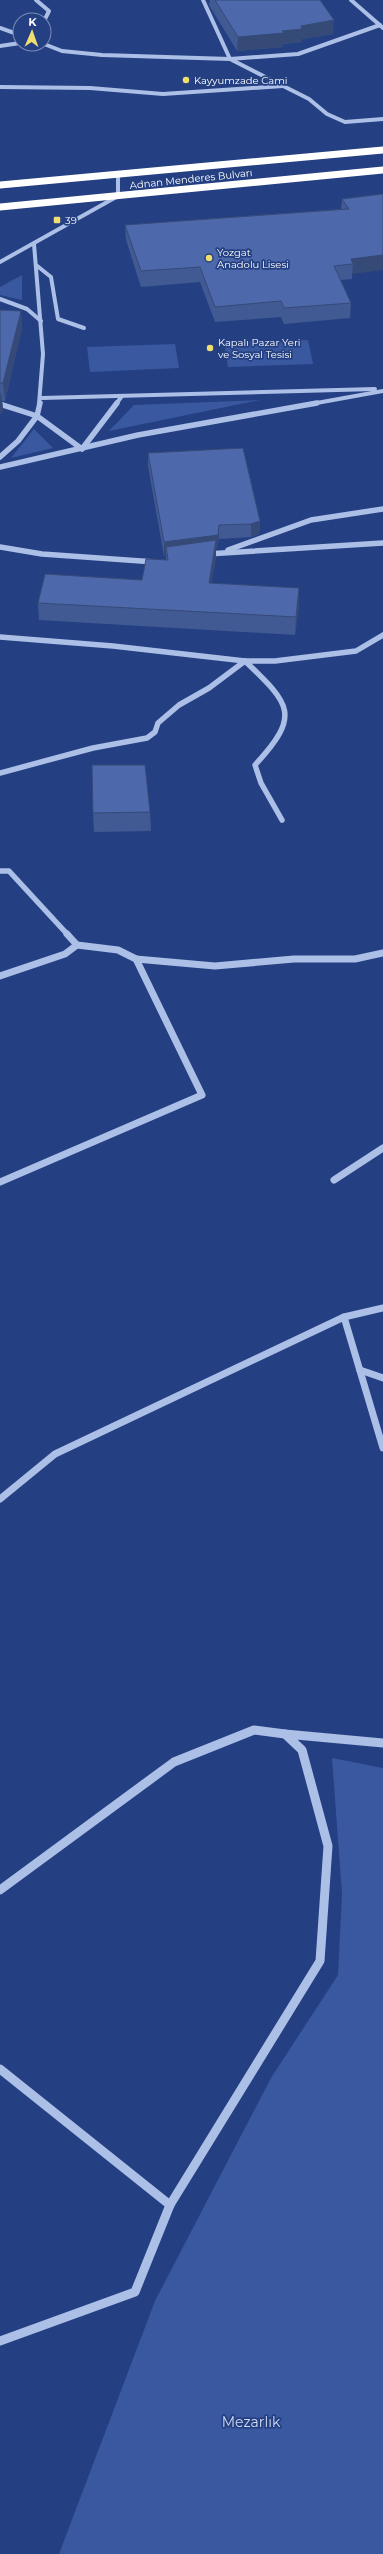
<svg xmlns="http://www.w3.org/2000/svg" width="383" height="2554" font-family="Montserrat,sans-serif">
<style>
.green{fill:#39589f}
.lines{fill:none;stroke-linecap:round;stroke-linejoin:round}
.minor-far3{stroke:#acbfe7;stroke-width:4}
.minor-far2{stroke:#acbfe7;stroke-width:5.5}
.minor-far1{stroke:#acbfe7;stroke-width:7}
.minor{stroke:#acbfe7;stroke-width:9}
.highway{stroke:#fff;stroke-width:7}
.wall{fill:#425a93}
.shaded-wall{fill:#364a78}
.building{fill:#4d69ab;stroke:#364a78}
.poi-dot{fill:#f1de70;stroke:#244082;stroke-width:1.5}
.labels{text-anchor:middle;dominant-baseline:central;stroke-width:3.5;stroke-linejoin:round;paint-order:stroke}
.far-poi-label{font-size:10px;fill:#fff;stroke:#244082;text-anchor:start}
.far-street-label{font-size:10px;fill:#fff;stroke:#244082}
.near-park-label{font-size:14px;fill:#d0dcf6;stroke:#244082}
</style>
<rect width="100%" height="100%" fill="#244082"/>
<g class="green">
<polygon points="22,275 22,300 0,295 0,287"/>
<polygon points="308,340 313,364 228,367 224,342"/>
<polygon points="175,344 179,368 90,372 87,347"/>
<polygon points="260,400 109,431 134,405"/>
<polygon points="34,429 53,448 11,458"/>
<polygon points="332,1758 383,1768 383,2554 59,2554 155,2301 271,2078 338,1975 342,1894"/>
</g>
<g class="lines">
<g class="minor-far3">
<polyline points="36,0 49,11 44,21"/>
<polyline points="203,0 230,59 298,54 380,25"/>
<polyline points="351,0 383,28"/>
<polyline points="0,28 20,35"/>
<polyline points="44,44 62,51 102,55 230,59 309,99 327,114 345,122 383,119"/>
<polyline points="0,46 20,43"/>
<polyline points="0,87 90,88 163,94 283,86"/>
<polyline points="34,244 43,354 39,404"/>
<polyline points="0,262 118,196 118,174"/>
<polyline points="36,265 51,277 58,319 84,328"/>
<polyline points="0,299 27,309 41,321"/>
<polyline points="42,398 375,389"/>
<polyline points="116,404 122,396"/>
<polyline points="311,404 383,391"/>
</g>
<g class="minor-far2">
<polyline points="40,403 37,416 82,449 117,403"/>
<polyline points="0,404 37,416 18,441 0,457"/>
<polyline points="0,467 138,435 317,403"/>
<polyline points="0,547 42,554 155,562"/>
<polyline points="228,550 311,520 383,509"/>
<polyline points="207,554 383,543"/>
<polyline points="0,637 113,646 245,661 209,688 179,705 158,723 155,732 147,738 93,748 0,773"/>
<path d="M245 661C291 705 301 715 255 765L261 783 282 820"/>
<polyline points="245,661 275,661 356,651 383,635"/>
<polyline points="0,871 9,871 68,935"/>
</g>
<g class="minor-far1">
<polyline points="77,945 118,950 136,959 215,966 294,959 355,959 383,953"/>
<polyline points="0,976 65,954 77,945 67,934"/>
<polyline points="334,1180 383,1148"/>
<polyline points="0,1182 202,1095 136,959"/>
<polyline points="344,1317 383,1448"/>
<polyline points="360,1370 383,1378"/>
<polyline points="0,1499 55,1454 344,1317 383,1308"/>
</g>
<g class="minor">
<polyline points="0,1890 174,1762 254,1730 285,1734"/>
<polyline points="0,2069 170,2205 320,1961 328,1846 302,1750 285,1734 383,1743"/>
<polyline points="0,2341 135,2292 170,2205"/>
</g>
<g class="highway">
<polyline points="0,185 383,150"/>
<polyline points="0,207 383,170"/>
</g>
</g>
<g class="wall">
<polygon points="210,0 320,0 333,34 302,39 302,42 283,44 283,47 237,51 209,5"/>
<polygon points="383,194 352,274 352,279 340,280 351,303 350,318 284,324 281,317 215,322 200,282 141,287 126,240 125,225 341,209 342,199"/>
<polygon points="0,310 21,311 22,328 5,401 2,401 3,409 2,412 0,414"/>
<polygon points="148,453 260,521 259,534 251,537 219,539 217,548 216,549 216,557 211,583 299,606 295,635 39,620 38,603 142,580 166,560 166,555 164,556 148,466"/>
<polygon points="150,812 151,831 94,832 93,813"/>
</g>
<g class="shaded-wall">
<polygon points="334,20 333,34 302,39 302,42 283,44 283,47 237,51 238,37 282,31 301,26"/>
<polygon points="383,255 383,270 352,274 353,264 351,259"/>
<polygon points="21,311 22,328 5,401 3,383"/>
<polygon points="1,392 3,409 2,412 0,414 0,395"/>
<polygon points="260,521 259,534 251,537 251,524"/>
<polygon points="219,525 219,539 217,548 216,549 216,557 209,600 166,547 166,555 164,556 164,542"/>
<polygon points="299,588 299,606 295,635 296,617"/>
</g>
<g class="building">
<polygon points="215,0 320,0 334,20 301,26 302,29 282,31 284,33 238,37"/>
<polygon points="383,194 383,255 351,259 353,264 334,266 351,303 284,308 281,301 215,307 200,267 141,271 125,225 349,209 342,199"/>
<polygon points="0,310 21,311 3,383 0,383"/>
<polygon points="243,448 260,521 251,524 219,525 218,535 164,542 148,453"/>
<polygon points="216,540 209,583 299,588 296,617 38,603 45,574 142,580 146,559 168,560 166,547"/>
<polygon points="92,765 145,765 150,812 93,813"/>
</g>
<g class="poi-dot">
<circle cx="186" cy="80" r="4"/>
<rect x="53" y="216" width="8" height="8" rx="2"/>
<circle cx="209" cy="258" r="4"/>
<circle cx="210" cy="348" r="4"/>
</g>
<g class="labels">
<g class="far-poi-label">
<text x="194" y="80">Kayyumzade Cami</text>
<text x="65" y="220">39</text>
<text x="217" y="252">Yozgat<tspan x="217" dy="12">Anadolu Lisesi</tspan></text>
<text x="218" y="342">Kapalı Pazar Yeri<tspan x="218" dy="12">ve Sosyal Tesisi</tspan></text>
</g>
<g class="far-street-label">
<text transform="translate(191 179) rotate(-6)">Adnan Menderes Bulvarı</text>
</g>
<g class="near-park-label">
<text x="251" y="2422">Mezarlık</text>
</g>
</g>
<g transform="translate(32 32) rotate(2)"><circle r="19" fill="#244082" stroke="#7c8cb4"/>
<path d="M0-3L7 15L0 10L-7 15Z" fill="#f1de70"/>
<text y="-6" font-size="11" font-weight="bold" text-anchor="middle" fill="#ffffff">K</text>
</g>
</svg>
